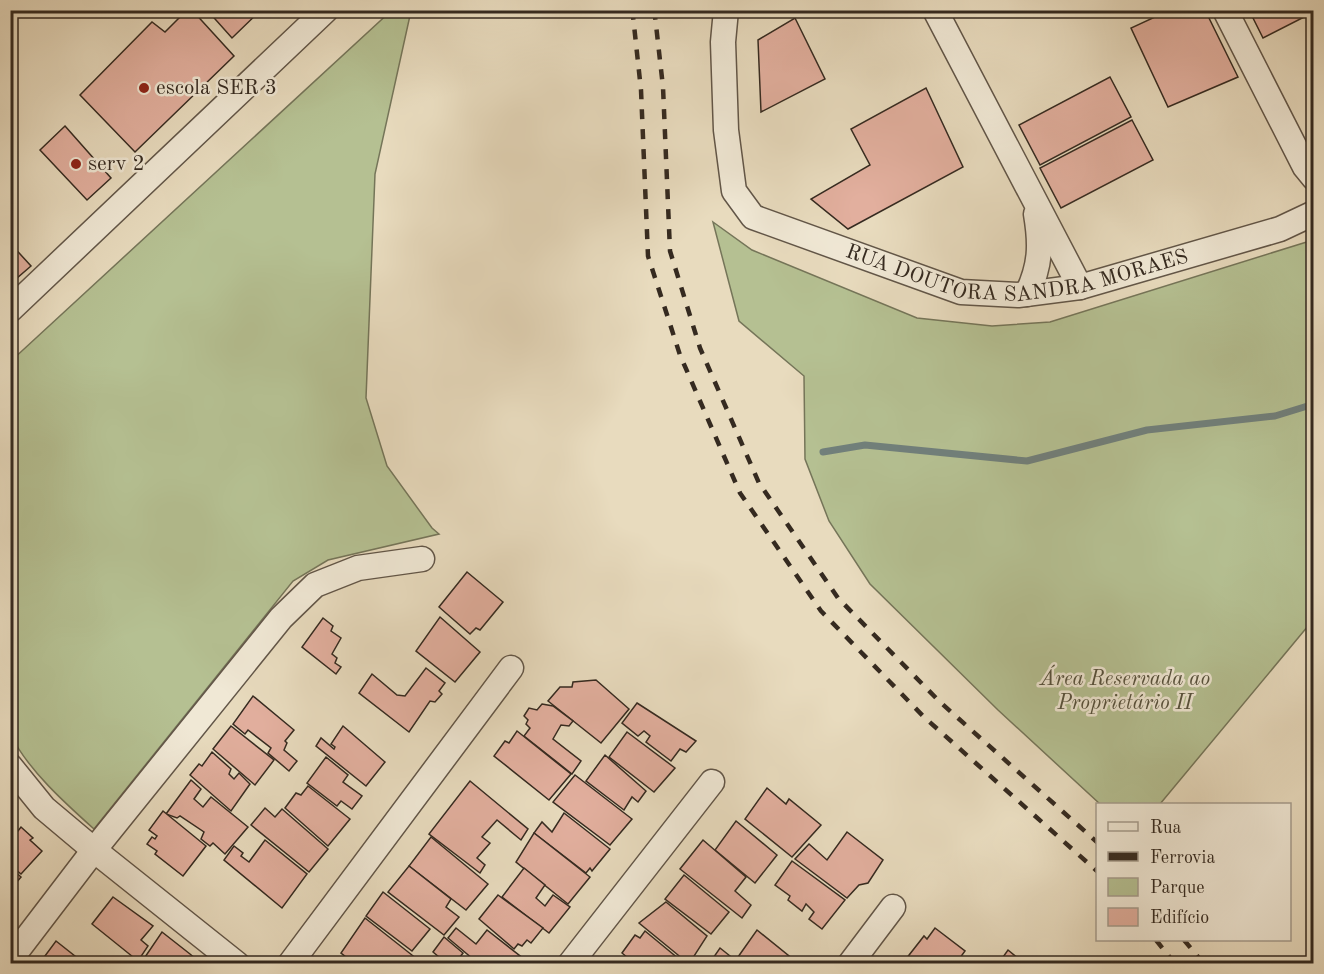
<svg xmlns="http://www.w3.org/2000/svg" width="1324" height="974" font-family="'Old Standard TT',serif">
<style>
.green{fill:#b5c092;stroke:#757559;stroke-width:1.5}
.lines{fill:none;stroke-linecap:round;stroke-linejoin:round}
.stream{stroke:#71807c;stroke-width:7}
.building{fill:#e2af9e;stroke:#352a20;stroke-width:1.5}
.minor-casing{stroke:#625648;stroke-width:27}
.minor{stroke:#f0e8d5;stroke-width:24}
.rail{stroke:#352a20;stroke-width:4.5;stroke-dasharray:10 10;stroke-linecap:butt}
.poi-dot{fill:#8f2418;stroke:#f0e8d5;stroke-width:2}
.labels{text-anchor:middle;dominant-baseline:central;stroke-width:5;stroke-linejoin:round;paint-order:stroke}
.poi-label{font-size:21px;fill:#352a20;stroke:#f0e8d5;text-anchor:start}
.street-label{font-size:21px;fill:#352a20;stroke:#f0e8d5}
.park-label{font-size:21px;font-style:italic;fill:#55503c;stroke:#f0e8d5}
</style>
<rect width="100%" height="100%" fill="#e8dbbe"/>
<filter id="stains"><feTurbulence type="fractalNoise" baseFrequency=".00333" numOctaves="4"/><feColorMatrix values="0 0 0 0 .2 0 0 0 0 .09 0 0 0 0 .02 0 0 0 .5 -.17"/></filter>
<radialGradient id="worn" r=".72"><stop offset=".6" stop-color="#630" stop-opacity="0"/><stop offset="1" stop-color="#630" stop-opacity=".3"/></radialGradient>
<g class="green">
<path d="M392 10 411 11 375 174 366 398 387 466 432 528 439 534 328 560 293 581 94 829C66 804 27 769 11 735V361Z"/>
<polygon points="713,222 752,250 917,318 992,326 1050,322 1313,240 1313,620 1160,804 1100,804 998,710 870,584 829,521 805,459 804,376 739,321"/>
</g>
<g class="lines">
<polyline class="stream" points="823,452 865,445 1027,461 1147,430 1275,416 1314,404"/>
</g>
<g class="building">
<polygon points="187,10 192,10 234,56 135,152 80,95 152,22 165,32"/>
<polygon points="207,10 261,10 232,38"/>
<polygon points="1170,10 1205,10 1238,77 1168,107 1131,28"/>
<polygon points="1249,10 1314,10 1314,12 1263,38"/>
<polygon points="795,18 825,79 761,112 758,40"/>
<polygon points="1110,77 1131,117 1040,165 1019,125"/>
<polygon points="926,88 963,167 848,229 811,199 870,165 851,129"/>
<polygon points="1132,120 1153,160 1061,208 1040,168"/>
<polygon points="65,126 111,178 87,200 40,150"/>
<polygon points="10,243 31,266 10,284"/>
<polygon points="467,572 503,602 480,630 476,628 470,634 439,607"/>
<polygon points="440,617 480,652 455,682 416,651"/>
<polygon points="323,618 333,626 331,631 341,638 332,654 337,658 335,663 341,667 336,674 302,647"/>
<polygon points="426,668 445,683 439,691 442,694 435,702 430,701 409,732 359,693 372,674 397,695 405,696"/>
<polygon points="596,680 629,709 601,743 548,701 560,687 572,687 573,682"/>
<polygon points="253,696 294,730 285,741 287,743 284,750 297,761 289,771 268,753 271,748 248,730 245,734 233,724"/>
<polygon points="637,703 696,741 686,752 680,749 671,761 646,742 650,736 644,731 638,736 622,723"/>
<polygon points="542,704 553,706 573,721 569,726 561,725 553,739 581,761 572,774 524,736 530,728 526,724 528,720 524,716 529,708 537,710"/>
<polygon points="231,726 274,760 255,785 213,749"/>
<polygon points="343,726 385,762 366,786 316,746 321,738 334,749 335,747 331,744"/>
<polygon points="517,731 571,774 549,800 494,756 505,741 509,743"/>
<polygon points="627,732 675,768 654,792 609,757"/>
<polygon points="212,752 231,769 229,774 234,779 239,773 250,784 231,811 190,775 199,764 202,766"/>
<polygon points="605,755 646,791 638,802 632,797 624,810 586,781"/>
<polygon points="326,757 348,775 343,782 362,796 352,809 341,801 337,806 307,783"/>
<polygon points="575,775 632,819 610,845 553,802"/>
<polygon points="191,780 201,789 194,799 203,807 211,797 248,827 225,854 213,843 210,846 201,839 204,832 180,816 177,818 166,814"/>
<polygon points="470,781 528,829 521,840 497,820 482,837 490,843 477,858 485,865 480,873 429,834"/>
<polygon points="308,786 350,819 328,846 285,808 296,793 301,795"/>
<polygon points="767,788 786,804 789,799 821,825 792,857 745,819"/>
<polygon points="265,808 275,817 282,809 328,849 309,872 251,825"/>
<polygon points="163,811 206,846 183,876 155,854 157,851 147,844 152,837 155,839 157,836 149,830"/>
<polygon points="564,813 610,849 592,871 590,868 586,873 534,833 542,822 552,832"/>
<polygon points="736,821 777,855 755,883 715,850"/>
<polygon points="10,824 18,831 21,827 33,838 30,840 42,851 21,874 10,865"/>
<polygon points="847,832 883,860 868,883 859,885 847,898 795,859 809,844 827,860"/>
<polygon points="534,833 590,877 568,904 516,862"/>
<polygon points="431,837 488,884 466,910 409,866"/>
<polygon points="265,840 307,874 282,908 224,860 234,846 243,853 241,856 249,862"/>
<polygon points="703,840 746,877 735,891 751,905 742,918 680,869"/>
<polygon points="792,861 845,900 822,929 809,919 814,912 806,904 802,911 788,900 790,896 775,885"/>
<polygon points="409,866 451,899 446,907 459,917 444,935 388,892"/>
<polygon points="10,867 21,877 10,890"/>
<polygon points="524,868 545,885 536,898 545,906 553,895 570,907 549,933 502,897"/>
<polygon points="684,875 729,912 711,934 665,899"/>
<polygon points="383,892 430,929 412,951 366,916"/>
<polygon points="498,895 543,928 531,943 527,940 522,946 518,944 514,949 479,919"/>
<polygon points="113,897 153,926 141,940 148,946 138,961 92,924"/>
<polygon points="666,902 707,936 689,964 639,923"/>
<polygon points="365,918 417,959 413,964 389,962 355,964 341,953"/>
<polygon points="456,928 476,944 487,930 524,959 521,964 479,964 448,938"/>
<polygon points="935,928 965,951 957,962 959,964 912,964 906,959 924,936 927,939"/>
<polygon points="757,930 799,964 746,964 738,957"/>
<polygon points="645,931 685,964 635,964 622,953 635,935 640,938"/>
<polygon points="162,932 190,954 202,964 146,964 143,960"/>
<polygon points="444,937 463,953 460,957 468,964 436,964 440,958 433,952"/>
<polygon points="56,941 85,964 39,964"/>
<polygon points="720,948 740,964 709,964"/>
<polygon points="1008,950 1025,964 998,964"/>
</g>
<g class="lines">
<defs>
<g id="minor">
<path id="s1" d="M726 10 723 42 726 130 734 191 753 217 961 292 1018 295 1080 287 1280 229 1314 213"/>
<polyline points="935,10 1080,287"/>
<polyline points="1225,10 1305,167 1314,178"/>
<path d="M1027 294C1041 265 1041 244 1036 214"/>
<polyline points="10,310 326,10"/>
<polyline points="10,766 44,808 94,850 237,964"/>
<polyline points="10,960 94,850 281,618 315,585 358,568 422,559"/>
<polyline points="290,964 511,668"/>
<polyline points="570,964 712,782"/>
<polyline points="850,964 893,907"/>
</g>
</defs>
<use href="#minor" class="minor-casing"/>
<use href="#minor" class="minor"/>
<g class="rail">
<polyline points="635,10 633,16 641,90 648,256 680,355 740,493 821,611 924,717 1098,872"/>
<polyline points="657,10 655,16 663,87 670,251 700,348 759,483 838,598 940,702 1098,843"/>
<polyline points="1156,940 1175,964"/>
<polyline points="1184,940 1204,964"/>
</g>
</g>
<g class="poi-dot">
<circle cx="144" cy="88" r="6"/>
<circle cx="76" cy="164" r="6"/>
</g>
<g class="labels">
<g class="poi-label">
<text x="156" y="88">escola SER 3</text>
<text x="88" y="164">serv 2</text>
</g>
<g class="street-label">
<text stroke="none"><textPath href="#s1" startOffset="490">RUA DOUTORA SANDRA MORAES</textPath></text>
</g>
<g class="park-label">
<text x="1125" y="679">Área Reservada ao<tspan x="1125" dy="24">Proprietário II</tspan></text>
</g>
</g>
<rect width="1324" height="974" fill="none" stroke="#e8dbbe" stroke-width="36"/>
<rect x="12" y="12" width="1300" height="950" fill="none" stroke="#352a20" stroke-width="3"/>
<rect x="18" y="18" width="1288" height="938" fill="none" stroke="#352a20" stroke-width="1.5"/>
<rect x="1096" y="803" width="195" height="138" fill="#f0e8d5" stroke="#a59c8d" stroke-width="1.5"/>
<rect x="1108" y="822" width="30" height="9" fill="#f0e8d5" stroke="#a59c8d" stroke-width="1.5"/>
<text x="1150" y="833" font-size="18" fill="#352a20">Rua</text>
<rect x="1108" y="852" width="30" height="9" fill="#352a20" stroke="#a59c8d" stroke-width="1.5"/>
<text x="1150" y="863" font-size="18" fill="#352a20">Ferrovia</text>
<rect x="1108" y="878" width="30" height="18" fill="#b5c092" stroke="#a59c8d" stroke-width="1.5"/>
<text x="1150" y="893" font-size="18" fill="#352a20">Parque</text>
<rect x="1108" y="908" width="30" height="18" fill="#e2af9e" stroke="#a59c8d" stroke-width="1.5"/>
<text x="1150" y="923" font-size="18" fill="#352a20">Edifício</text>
<rect width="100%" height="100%" filter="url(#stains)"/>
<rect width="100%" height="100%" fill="url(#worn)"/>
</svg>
